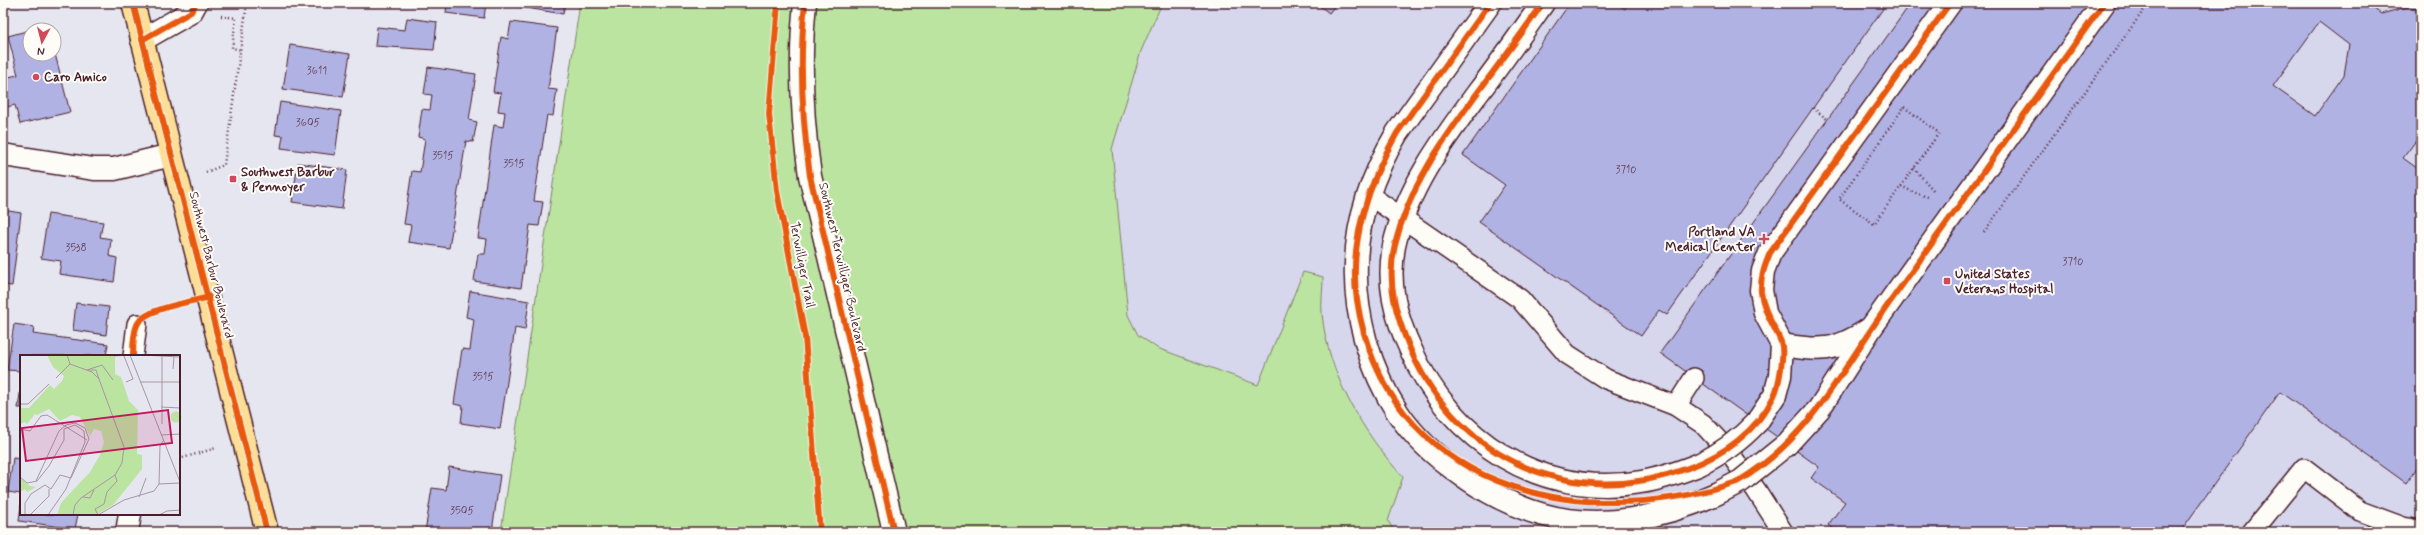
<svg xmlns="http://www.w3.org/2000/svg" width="2424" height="535" font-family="Mynerve,sans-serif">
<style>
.built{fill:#d6d6ed}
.green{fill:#bbe4a1;stroke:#828266}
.building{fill:#b1b2e4;stroke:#4a1f2b;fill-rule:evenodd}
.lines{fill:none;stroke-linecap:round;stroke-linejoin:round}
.lane-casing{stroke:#4a1f2b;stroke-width:22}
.street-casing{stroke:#4a1f2b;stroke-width:25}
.secondary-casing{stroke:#4a1f2b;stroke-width:25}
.primary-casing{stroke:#4a1f2b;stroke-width:25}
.path{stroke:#4a1f2b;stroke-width:2.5;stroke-dasharray:1 3;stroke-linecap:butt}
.lane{stroke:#fdfcf7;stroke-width:19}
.street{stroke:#fdfcf7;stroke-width:22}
.secondary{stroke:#fdfcf7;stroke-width:22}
.primary{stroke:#fcde96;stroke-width:22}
.street-bridge-casing{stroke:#4a1f2b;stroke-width:25;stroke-linecap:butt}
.street-bridge{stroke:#fdfcf7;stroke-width:22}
.cycleway-casing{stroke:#fdfcf7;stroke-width:8}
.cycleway{stroke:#e8590c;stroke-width:6}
.poi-dot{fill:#d1495b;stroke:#fdfcf7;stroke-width:1.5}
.labels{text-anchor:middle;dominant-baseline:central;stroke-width:4;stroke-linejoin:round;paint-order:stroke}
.number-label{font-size:11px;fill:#644459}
.poi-label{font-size:13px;font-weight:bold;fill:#4a1f2b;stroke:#fdfcf7;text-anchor:start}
.street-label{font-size:13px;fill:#4a1f2b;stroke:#fdfcf7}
.inset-road{fill:none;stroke:#a896a2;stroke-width:1}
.view{fill:#c2185b;fill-opacity:0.15;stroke:#c2185b;stroke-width:2}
.inset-edge{fill:none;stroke:#4a1f2b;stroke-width:2}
</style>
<rect width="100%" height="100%" fill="#e6e6f1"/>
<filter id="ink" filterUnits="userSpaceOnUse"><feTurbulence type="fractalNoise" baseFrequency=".025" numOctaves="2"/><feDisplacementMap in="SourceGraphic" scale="8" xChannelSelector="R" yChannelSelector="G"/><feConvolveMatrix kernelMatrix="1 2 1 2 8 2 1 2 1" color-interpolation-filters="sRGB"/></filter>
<g filter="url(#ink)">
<polygon class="built" points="1144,3 2421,3 2421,532 1338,532 1119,335 1097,144"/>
<path class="green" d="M580 3H1162L1141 51 1112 149 1128 315 1138 335 1157 348 1258 385 1303 272 1323 277C1323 289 1321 302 1322 314 1328 375 1363 433 1403 477L1388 521 1395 532H501Z"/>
<g class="building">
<polygon points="447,3 486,3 484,18 446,13"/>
<polygon points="514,3 565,3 563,14 514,6"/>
<polygon points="1316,3 1337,3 1329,13"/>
<polygon points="1570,3 1616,3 1625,9 1627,3 1887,3 1667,315 1659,310 1641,336 1479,222 1505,185 1463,155"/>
<path d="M1911 3H2366L2381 14 2407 7 2421 8V127L2418 128 2421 134 2403 158 2421 171V462L2406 483 2280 392 2180 532H1837L1828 525 1845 502 1811 478 1819 467 1660 353ZM2319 22 2349 45 2344 75 2315 116 2273 86Z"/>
<polygon points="407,18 437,22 434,50 375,46 377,27 405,30"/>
<polygon points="511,22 557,28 548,89 557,90 553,116 547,115 534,201 543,202 539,226 530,225 521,288 474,281 478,254 485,254 487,239 478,238 494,125 503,127 505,112 498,111 501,93 493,92 501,37 508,39"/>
<polygon points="48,26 49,30 31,30"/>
<polygon points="30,30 30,54 54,54 54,50 70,112 20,124 15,105 3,108 3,78 18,75 8,36"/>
<polygon points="290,45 350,54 343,97 283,89"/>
<polygon points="428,67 476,74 469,120 477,122 473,142 466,141 449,248 408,242 411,225 404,224 412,171 420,172 425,139 418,137 422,109 430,110 432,95 424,94"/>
<polygon points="280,102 341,111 335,155 281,148 283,136 275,135"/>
<polygon points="298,163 347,170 342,209 292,202"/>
<polygon points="3,210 21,213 12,286 3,285"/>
<polygon points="48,214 103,222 100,237 111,239 109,256 117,258 114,282 59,274 61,261 41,258"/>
<polygon points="470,291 529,301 525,330 515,328 500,429 461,423 463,406 454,404 462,349 470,350 474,319 466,317"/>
<polygon points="76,303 109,307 106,335 73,330"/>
<polygon points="14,324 34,327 33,334 108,344 106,356 21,356 21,371 7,370"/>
<polygon points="21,387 21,408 18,408"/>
<polygon points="13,458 21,459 21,494 8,492"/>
<polygon points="449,467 500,475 492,532 425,532 432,488 446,490"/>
<polygon points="21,505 21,514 78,514 75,529 19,521"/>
</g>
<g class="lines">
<defs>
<g id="lane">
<polyline points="1369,195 1520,299 1567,354 1606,379 1676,406 1703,424 1728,451 1756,490 1783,532"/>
<polyline points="133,356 137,324"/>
<polyline points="1676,406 1694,378"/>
<polyline points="2252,532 2304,468 2360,511 2403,527 2421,530"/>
</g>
<g id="street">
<path d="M1490 3 1397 133C1374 172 1357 218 1356 264 1354 315 1370 370 1398 413 1428 458 1492 501 1544 515 1601 531 1664 517 1716 494"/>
<path d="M1543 3C1521 34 1500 64 1477 94 1443 140 1407 188 1394 246 1387 284 1395 316 1411 350 1451 441 1541 499 1641 482 1661 479 1680 472 1698 465"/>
<polyline points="142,40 191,12 196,3"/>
<polyline points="3,155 94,169 114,169 171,155"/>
<path d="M1782 345C1821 351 1834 352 1868 330"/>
<polyline points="1757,422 1775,395 1780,376 1782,345 1765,313 1761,290 1763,271 1770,253 1950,3"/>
<polyline points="1787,444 1819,409 1871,328 2104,3"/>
<polyline points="127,532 130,514"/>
</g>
<path id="secondary" d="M805 3C799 60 802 119 810 176L894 532"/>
<polyline id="primary" points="133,3 267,532"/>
</defs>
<use href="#lane" class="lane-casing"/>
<use href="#street" class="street-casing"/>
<use href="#secondary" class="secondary-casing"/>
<use href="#primary" class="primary-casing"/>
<g class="path">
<polyline points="221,16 236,18 232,48 241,50"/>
<polyline points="771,96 769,114 777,191 805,337 820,532"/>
<polygon points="1904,107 1939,133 1874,224 1839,199"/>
<polyline points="1813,108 1828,120"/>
<polyline points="1914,168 1933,190"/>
<polyline points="206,172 224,165 247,3"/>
<polyline points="1901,186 1913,192 1928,197"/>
<polyline points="1984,232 2149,3"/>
<polyline points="179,459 216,448"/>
</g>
<use href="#lane" class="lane"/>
<use href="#street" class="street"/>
<use href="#secondary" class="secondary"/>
<use href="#primary" class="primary"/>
<defs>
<g id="street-bridge">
<path d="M1698 465C1722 454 1739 441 1757 422"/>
<polyline points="1716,494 1741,481 1787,444"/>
</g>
</defs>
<use href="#street-bridge" class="street-bridge-casing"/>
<use href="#street-bridge" class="street-bridge"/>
<defs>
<g id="cycleway">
<polyline points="133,3 267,532"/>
<polyline points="778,3 769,114 777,191 805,337 820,532"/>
<path d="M805 3C799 60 802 119 810 176L894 532"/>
<path d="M1490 3 1397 133C1369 182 1348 243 1357 300 1385 486 1575 535 1737 482 1810 440 1843 367 1890 302 1961 202 2033 103 2104 3"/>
<path d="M1543 3C1522 33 1500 63 1478 92 1444 139 1409 186 1395 245 1386 283 1396 316 1411 351 1460 462 1575 511 1688 468 1724 455 1757 431 1774 396 1779 386 1785 353 1781 342 1774 325 1763 311 1761 292 1760 278 1765 265 1770 253L1950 3"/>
<polyline points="142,40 191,12 196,3"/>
<path d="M133 356C133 346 133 334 137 325 144 308 192 302 209 297"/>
</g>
</defs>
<use href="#cycleway" class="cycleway-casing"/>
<use href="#cycleway" class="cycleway"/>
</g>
</g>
<g class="poi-dot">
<circle cx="36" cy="77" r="4"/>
<rect x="229" y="175" width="8" height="8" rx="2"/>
<path d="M1762 233h4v4h4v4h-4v4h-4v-4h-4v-4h4z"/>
<rect x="1943" y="277" width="8" height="8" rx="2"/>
</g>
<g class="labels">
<g class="number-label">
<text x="317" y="71">3611</text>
<text x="308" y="123">3605</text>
<text x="443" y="156">3515</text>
<text x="514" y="164">3515</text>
<text x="1626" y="170">3710</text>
<text x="76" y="248">3538</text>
<text x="2073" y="262">3710</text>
<text x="483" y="377">3515</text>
<text x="462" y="511">3505</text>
</g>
<g class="poi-label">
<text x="44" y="77">Caro Amico</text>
<text x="241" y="172">Southwest Barbur<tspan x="241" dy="15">&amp; Pennoyer</tspan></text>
<text x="1755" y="232" text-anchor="end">Portland VA<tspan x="1755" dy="15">Medical Center</tspan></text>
<text x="1955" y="274">United States<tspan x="1955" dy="15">Veterans Hospital</tspan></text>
</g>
<g class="street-label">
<text transform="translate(211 265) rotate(76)">Southwest Barbur Boulevard</text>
<text transform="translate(802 265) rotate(79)">Terwilliger Trail</text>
<text transform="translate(842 267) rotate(77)">Southwest Terwilliger Boulevard</text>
</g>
</g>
<g transform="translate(20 355)">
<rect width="160" height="160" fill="#e6e6f1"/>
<path d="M27 0H95V19L101 22 109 46 118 55 117 99 122 100V114L93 150 76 160H37L41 148 70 117 80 100 84 87 81 76 74 74 70 81 60 62 52 60 40 66 29 54 17 60 15 59 7 69 5 67 0 69V53H9L30 30 34 34 42 26 44 21 33 12ZM150.5 62a5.5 5.5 0 1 1 11 0a5.5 5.5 0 1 1-11 0ZM0 123 10 131 16 132 7 137 5 134 0 137Z" fill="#bbe4a1"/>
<path class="inset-road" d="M47 0 50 9 72 17 79 24 104 92 102 108 95 120 61 143 55 150 53 160M110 0 160 127M122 0 160 2M94 1 108 0M104 1 113 24 106 27M153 14 154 2M67 15 82 10 93 25M68 15H76L79 24M36 23 50 9M120 27H160M0 49H8L29 29M141 52 160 53M142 69V0M0 74 10 76 21 61 27 60 67 85M141 80 160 79M95 120 97 126 87 137 84 149 75 154 78 160 104 145 134 136 139 129 140 91 143 86M0 122 7 128 17 126 29 111 44 85V74L55 70 64 76 65 87 46 134 28 160M16 126 39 76 46 70 55 68 65 73 69 84 51 123M139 129 160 128M63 142 70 143 74 135M119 142 126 123M5 160V148L11 139 25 130 31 134 40 120 51 123M10 160 29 141V134M139 160 147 156 160 155"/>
<path class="view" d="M148 55 152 88 6 106 2 73Z"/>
<rect width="160" height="160" class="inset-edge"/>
</g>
<rect width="2424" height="535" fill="none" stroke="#fdfcf7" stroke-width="16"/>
<rect x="8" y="8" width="2408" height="519" fill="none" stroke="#4a1f2b" stroke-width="1.5" filter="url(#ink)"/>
<g transform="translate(42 42) rotate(187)"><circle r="19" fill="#fdfcf7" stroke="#b5a4a5"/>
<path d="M0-3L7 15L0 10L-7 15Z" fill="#d1495b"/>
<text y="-6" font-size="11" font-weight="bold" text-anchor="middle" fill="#4a1f2b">N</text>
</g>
</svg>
